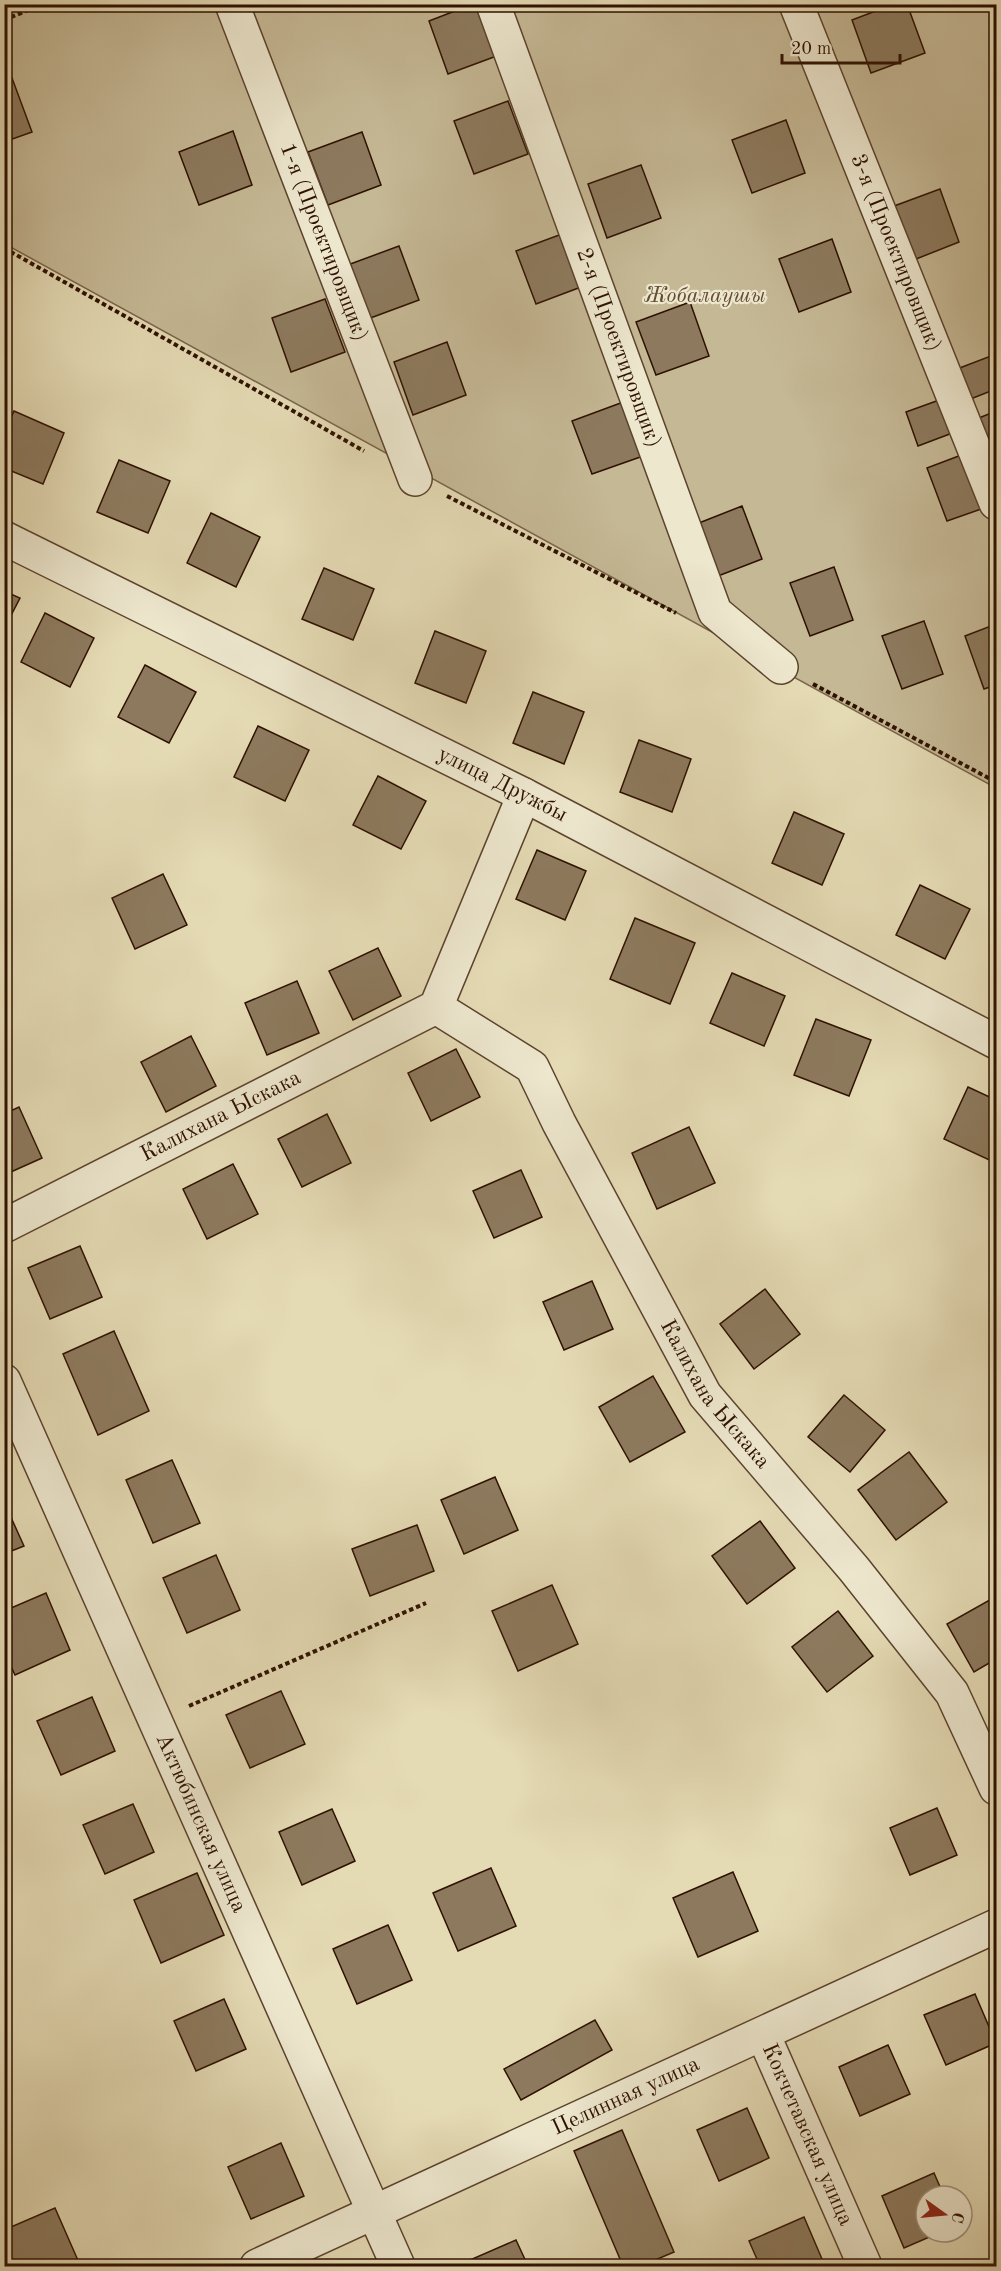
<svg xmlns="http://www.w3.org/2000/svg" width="1001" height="2271" font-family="'Old Standard TT',serif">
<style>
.green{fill:#c5b895;stroke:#7a644a;stroke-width:1.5}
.building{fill:#8d7a5e;stroke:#2e1100;stroke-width:1.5}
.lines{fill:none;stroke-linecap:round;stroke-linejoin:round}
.minor-casing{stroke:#5c432d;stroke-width:36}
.path{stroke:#2e1100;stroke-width:4;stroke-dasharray:4.5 3;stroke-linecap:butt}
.minor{stroke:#ede7ce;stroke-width:33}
.labels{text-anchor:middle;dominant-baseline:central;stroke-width:4.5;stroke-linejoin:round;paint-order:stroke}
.street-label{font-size:22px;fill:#2e1100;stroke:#ede7ce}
.park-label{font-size:22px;font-style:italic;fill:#634b34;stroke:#ede7ce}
</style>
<rect width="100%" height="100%" fill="#e4dab4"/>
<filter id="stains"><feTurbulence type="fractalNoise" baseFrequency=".00333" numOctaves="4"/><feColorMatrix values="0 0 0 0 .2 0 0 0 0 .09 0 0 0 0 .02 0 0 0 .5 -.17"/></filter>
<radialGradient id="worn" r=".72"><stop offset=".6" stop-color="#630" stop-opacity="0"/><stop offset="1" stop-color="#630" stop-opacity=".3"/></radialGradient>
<polygon class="green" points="4,5 996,5 996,788 5,244"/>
<g class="building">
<polygon points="473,4 484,4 502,54 448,74 429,21"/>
<polygon points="894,4 907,4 925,53 871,73 852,20"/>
<polygon points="12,78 32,132 4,142 4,81"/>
<polygon points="508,101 528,154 474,174 454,121"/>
<polygon points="786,120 805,173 752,193 732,140"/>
<polygon points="233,131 252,185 199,205 179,152"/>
<polygon points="362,132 381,185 328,205 308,152"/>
<polygon points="641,165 661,218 607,238 588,184"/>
<polygon points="940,189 959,242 906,263 886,209"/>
<polygon points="570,231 589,284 536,304 516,251"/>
<polygon points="832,239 851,292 799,312 779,259"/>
<polygon points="399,246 419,300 365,320 345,266"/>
<polygon points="325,299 345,352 291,372 272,318"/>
<polygon points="690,302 709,356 656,375 636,322"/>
<polygon points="447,342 466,395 413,415 394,362"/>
<polygon points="996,354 996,389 968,400 957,369"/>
<polygon points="942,399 955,432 918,446 906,412"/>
<polygon points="626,401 646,455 592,474 572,421"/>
<polygon points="14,411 64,433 43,484 4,468 4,433"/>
<polygon points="996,411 996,472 974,420"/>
<polygon points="964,454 984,508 947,521 927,468"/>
<polygon points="119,460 170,481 148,533 97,512"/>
<polygon points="742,506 762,559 718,576 699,523"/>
<polygon points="211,513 260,537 236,587 187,563"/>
<polygon points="834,567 853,620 810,636 790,583"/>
<polygon points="324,568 374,589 353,640 302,619"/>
<polygon points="4,591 20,598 4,629"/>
<polygon points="45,613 94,638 70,687 21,662"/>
<polygon points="924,621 943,674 902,689 882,636"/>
<polygon points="996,624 996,685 984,689 965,636"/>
<polygon points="435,631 486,651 466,703 415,683"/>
<polygon points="145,665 196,692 169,743 118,717"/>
<polygon points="533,692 584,712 564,764 513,743"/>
<polygon points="258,726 309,750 285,801 234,777"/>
<polygon points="639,740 691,759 672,812 620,792"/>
<polygon points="378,776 426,801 401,849 353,825"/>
<polygon points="794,812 844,834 822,885 772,863"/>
<polygon points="537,850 586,871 565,920 516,899"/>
<polygon points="163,874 187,925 135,949 112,898"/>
<polygon points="920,885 970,909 945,959 896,935"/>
<polygon points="635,918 695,943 670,1004 610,979"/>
<polygon points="378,948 401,996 353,1020 329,971"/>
<polygon points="732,973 785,996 764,1046 710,1023"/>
<polygon points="297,981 319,1033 267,1055 245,1003"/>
<polygon points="816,1019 871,1040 849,1096 794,1075"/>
<polygon points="191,1036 216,1086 166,1112 141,1062"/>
<polygon points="456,1049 480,1097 431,1121 408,1073"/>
<polygon points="968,1087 996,1100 996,1163 944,1139"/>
<polygon points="19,1107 42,1158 4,1175 4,1114"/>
<polygon points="327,1114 351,1163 302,1187 278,1139"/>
<polygon points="689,1127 715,1183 657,1209 632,1153"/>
<polygon points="233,1164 258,1214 207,1239 183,1189"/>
<polygon points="521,1170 542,1217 494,1238 473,1191"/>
<polygon points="80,1246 102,1297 50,1319 28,1268"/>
<polygon points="592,1281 613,1329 564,1350 543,1302"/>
<polygon points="765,1289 800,1334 754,1369 720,1324"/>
<polygon points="114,1331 149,1411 98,1435 63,1354"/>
<polygon points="653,1376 685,1432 630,1462 599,1407"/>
<polygon points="844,1395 885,1430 850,1472 808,1437"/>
<polygon points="909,1452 947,1502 896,1540 858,1490"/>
<polygon points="172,1460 200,1523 153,1543 126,1480"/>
<polygon points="495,1477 518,1530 464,1554 441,1500"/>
<polygon points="4,1502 24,1546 4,1554"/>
<polygon points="760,1521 795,1568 747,1604 712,1556"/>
<polygon points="417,1525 434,1571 370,1596 352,1549"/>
<polygon points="216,1555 240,1610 187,1633 163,1578"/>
<polygon points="552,1585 578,1644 518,1671 492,1611"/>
<polygon points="46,1593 70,1650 15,1675 4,1651 4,1611"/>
<polygon points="995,1597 996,1659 974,1672 947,1624"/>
<polygon points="838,1611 873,1656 827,1692 792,1647"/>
<polygon points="281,1691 305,1744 250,1768 226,1715"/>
<polygon points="92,1697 115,1751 61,1775 37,1721"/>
<polygon points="133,1804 154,1852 105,1874 83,1825"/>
<polygon points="937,1808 957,1855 910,1875 890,1828"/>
<polygon points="332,1809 355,1861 302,1885 279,1832"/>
<polygon points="491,1868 516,1926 458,1951 433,1893"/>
<polygon points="733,1872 758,1931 698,1957 673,1898"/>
<polygon points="197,1873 224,1935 161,1963 134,1900"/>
<polygon points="388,1925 412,1980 357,2004 333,1949"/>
<polygon points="975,1994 996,2043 946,2065 924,2015"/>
<polygon points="224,1999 246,2049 196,2071 174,2021"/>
<polygon points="595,2020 612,2050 521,2100 504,2069"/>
<polygon points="888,2045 910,2094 860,2116 839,2067"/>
<polygon points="747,2108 769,2158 719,2181 697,2130"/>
<polygon points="622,2130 674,2252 641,2266 623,2266 574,2151"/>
<polygon points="281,2143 304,2196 251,2219 228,2167"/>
<polygon points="934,2173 944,2196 926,2196 926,2232 941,2232 904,2248 882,2196"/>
<polygon points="55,2208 80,2265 12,2266 4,2249 4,2230"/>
<polygon points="804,2217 825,2266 760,2266 749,2241"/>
<polygon points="516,2240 528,2266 465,2266 463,2263"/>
</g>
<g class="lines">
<defs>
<g id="minor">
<path id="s1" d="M232 4 415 479"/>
<path id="s2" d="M493 4 715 612 781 667"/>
<path id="s3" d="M796 4 996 503"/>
<path id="s4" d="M4 538 524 795 996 1042"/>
<path id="s5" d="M436 1007 532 1067 559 1123 705 1395 854 1569 952 1693 996 1788"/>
<path id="s6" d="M4 1226 436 1007 524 795"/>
<path id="s7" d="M4 1381 398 2266"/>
<path id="s8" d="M763 2034 865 2266"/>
<path id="s9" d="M257 2266 996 1926"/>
</g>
</defs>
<use href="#minor" class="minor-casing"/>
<g class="path">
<polyline points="4,20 43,4"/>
<polyline points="4,248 364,451"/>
<polyline points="447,496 676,613"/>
<polyline points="813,684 996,782"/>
<polyline points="189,1706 426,1603"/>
</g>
<use href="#minor" class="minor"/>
</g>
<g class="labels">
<g class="street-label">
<text stroke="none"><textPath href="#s1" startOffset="255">1-я (Проектировщик)</textPath></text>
<text stroke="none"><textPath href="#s3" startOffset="268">3-я (Проектировщик)</textPath></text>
<text stroke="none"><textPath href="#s2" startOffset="366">2-я (Проектировщик)</textPath></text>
<text stroke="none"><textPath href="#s4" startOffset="556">улица Дружбы</textPath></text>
<text stroke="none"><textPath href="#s6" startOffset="243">Калихана Ыскака</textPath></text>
<text stroke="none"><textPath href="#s5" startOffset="489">Калихана Ыскака</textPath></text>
<text stroke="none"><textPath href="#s7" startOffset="484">Актюбинская улица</textPath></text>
<text stroke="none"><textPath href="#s9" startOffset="406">Целинная улица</textPath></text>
<text stroke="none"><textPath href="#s8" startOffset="110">Кокчетавская улица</textPath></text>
</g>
<g class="park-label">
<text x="705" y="296">Жобалаушы</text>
</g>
</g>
<rect width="1001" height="2271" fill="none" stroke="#e4dab4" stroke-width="24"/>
<rect x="6" y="6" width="989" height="2259" fill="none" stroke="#2e1100" stroke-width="3"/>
<rect x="12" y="12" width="977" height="2247" fill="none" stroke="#2e1100" stroke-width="1.5"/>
<g transform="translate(944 2214) rotate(105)"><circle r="28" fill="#ede7ce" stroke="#a1917c" stroke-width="1.5"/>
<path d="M0-4.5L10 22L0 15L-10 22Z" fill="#8f2418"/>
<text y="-9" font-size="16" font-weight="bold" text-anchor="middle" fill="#2e1100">С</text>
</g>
<path d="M782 54v9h118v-9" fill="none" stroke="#2e1100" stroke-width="3"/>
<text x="791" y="54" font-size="18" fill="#2e1100" stroke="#ede7ce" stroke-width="4.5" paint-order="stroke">20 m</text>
<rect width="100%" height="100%" filter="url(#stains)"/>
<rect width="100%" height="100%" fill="url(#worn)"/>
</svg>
